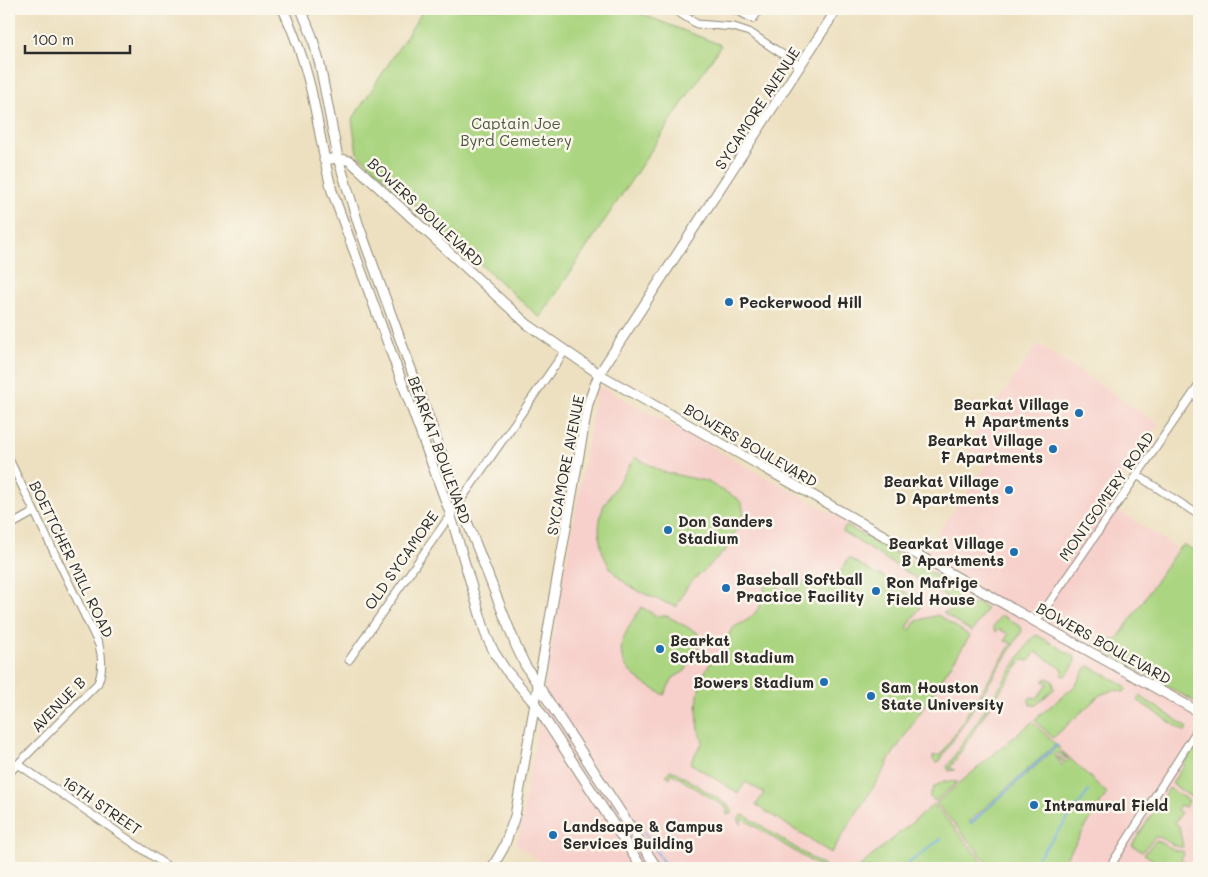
<svg xmlns="http://www.w3.org/2000/svg" width="1208" height="877" font-family="Mali,sans-serif">
<style>
.built{fill:#f7d0cb}
.green{fill:#abd581;stroke:#6b8056}
.lines{fill:none;stroke-linecap:round;stroke-linejoin:round}
.stream{stroke:#73b0e5;stroke-width:2}
.minor-casing{stroke:#8c8676;stroke-width:9}
.tertiary-casing{stroke:#8c8676;stroke-width:11}
.minor{stroke:#fff;stroke-width:7}
.tertiary{stroke:#fff;stroke-width:9}
.poi-dot{fill:#1f6fb2;stroke:#fbf7ec;stroke-width:2}
.labels{text-anchor:middle;dominant-baseline:central;stroke-width:5;stroke-linejoin:round;paint-order:stroke}
.street-label{font-size:15px;fill:#2b2b2b;stroke:#fbf7ec}
.park-label{font-size:15px;fill:#4b5640;stroke:#fbf7ec}
.poi-label{font-size:15px;font-weight:bold;fill:#2b2b2b;stroke:#fbf7ec;text-anchor:start}
</style>
<rect width="100%" height="100%" fill="#fbf7ec"/>
<filter id="ink" filterUnits="userSpaceOnUse"><feTurbulence type="fractalNoise" baseFrequency=".02" numOctaves="2"/><feDisplacementMap in="SourceGraphic" scale="10" xChannelSelector="R" yChannelSelector="G"/><feConvolveMatrix kernelMatrix="1 2 1 2 8 2 1 2 1" color-interpolation-filters="sRGB"/></filter>
<filter id="wash" filterUnits="userSpaceOnUse"><feTurbulence type="fractalNoise" baseFrequency=".0096" numOctaves="4" result="noise"/><feDisplacementMap in="SourceGraphic" scale="20" xChannelSelector="R" yChannelSelector="G"/><feGaussianBlur stdDeviation="1.12" result="paint"/><feColorMatrix in="noise" values="0 0 0 0 0 0 0 0 0 0 0 0 0 0 0 0 0 1.4 0 .05"/><feComposite in="paint" operator="in"/></filter>
<g filter="url(#wash)">
<rect width="100%" height="100%" fill="#ede0c0"/>
<polygon class="built" points="1038,344 1159,424 1106,502 1178,549 1196,554 1199,550 1199,868 549,868 516,844 520,831 596,392 599,388 604,388 918,561 988,462 966,447"/>
<g class="green">
<polygon points="424,9 634,9 644,15 721,45 540,318 357,153 352,120"/>
<path d="M635 457 663 472 706 481 738 499 742 504 744 514 742 520 725 551 688 585 676 607C660 600 641 594 627 584 601 567 593 533 604 505Z"/>
<polygon points="847,526 960,589 961,591 960,596 955,600 946,597 843,532 844,528"/>
<polygon points="1184,545 1195,551 1199,546 1199,704 1111,655 1104,649 1110,638 1116,641 1178,549"/>
<path d="M849 558 878 576 879 574 922 604 907 628 910 630 916 621 938 615 970 636 887 763 888 764 831 853 756 805 764 793 746 782 738 793 690 763 703 742C694 720 695 685 709 665 713 659 721 660 724 654 729 646 726 636 732 629 736 625 741 624 746 621 759 612 766 597 764 582H772L783 590 786 586 798 589 804 582 830 577 835 580Z"/>
<polygon points="978,603 987,608 972,632 943,613"/>
<path d="M641 607 657 616H667L698 633 700 644 685 671 673 678 664 695C643 683 612 668 624 637 628 627 635 617 641 607Z"/>
<polygon points="1001,615 1021,627 1022,631 939,762 936,763 933,760 933,756 941,755 1012,643 1005,641 1008,634 999,629 996,632 994,630 993,627"/>
<path d="M1037 635 1075 657C1076 663 1070 672 1065 676L1061 675 1064 670 1036 652 1029 661 1022 660 994 700 950 768 955 770 949 771 947 767 1032 638Z"/>
<polygon points="1089,666 1124,685 1126,689 1124,692 1113,690 1100,695 1053,738 1034,720 1075,686 1086,668"/>
<polygon points="1047,678 1053,681 1054,689 1036,705 1030,705 1029,699 1031,697 1037,698 1048,683 1043,681"/>
<polygon points="1140,696 1187,727 1185,732 1137,700"/>
<polygon points="1032,722 1056,744 969,822 971,824 1058,746 1060,748 1059,750 1067,759 1057,753 1055,755 1062,766 1064,764 1057,756 1067,762 1069,760 1062,751 1107,793 1060,868 992,868 936,803"/>
<polygon points="1199,739 1199,786 1191,797 1172,784"/>
<polygon points="670,770 676,772 728,805 732,809 732,813 727,815 727,808 671,773 670,778 666,775"/>
<polygon points="944,781 958,782 935,801 929,796 934,787"/>
<path d="M1169 788 1189 801 1185 807 1180 805 1177 810 1181 813 1175 823 1179 826 1183 847C1171 848 1166 837 1155 837L1142 852 1132 845Z"/>
<polygon points="934,804 988,868 858,868"/>
<polygon points="741,815 746,816 827,868 821,868 742,818 741,824 738,819"/>
<polygon points="1156,840 1177,851 1183,851 1184,854 1181,859 1195,868 1180,868 1178,867 1176,868 1171,868 1162,862 1160,864 1144,854"/>
</g>
<g class="lines">
<g class="stream">
<polyline points="636,820 667,868"/>
<polyline points="971,823 1057,745"/>
<polyline points="902,868 941,839"/>
<polyline points="1030,868 1089,791"/>
</g>
</g>
</g>
<g filter="url(#ink)">
<g class="lines">
<defs>
<g id="minor">
<polyline points="673,9 697,24 734,27 749,32 800,66"/>
<polyline points="686,9 690,11 694,9"/>
<polyline points="730,9 738,11 753,19 760,9"/>
<path d="M9 459 99 645C103 659 103 670 98 683L9 773"/>
<polyline points="1137,475 1199,515"/>
<polyline points="9,526 34,512"/>
<polyline points="1036,622 1199,385"/>
<polyline points="349,660 565,351"/>
<polyline points="18,764 170,868"/>
<polyline points="1109,868 1199,727"/>
</g>
<g id="tertiary">
<path d="M283 9C293 31 302 54 308 78 318 115 322 154 332 191L450 513 486 635 494 652 505 669 535 704 642 868"/>
<polyline points="301,9 312,36 320,65 338,158 359,226 459,501 516,646 525,665 657,868"/>
<polyline points="324,160 338,158 350,161 527,324 599,374 1036,622 1199,712"/>
<polyline points="492,868 504,847 515,816 588,404 599,374 837,9"/>
</g>
</defs>
<use href="#minor" class="minor-casing"/>
<use href="#tertiary" class="tertiary-casing"/>
<use href="#minor" class="minor"/>
<use href="#tertiary" class="tertiary"/>
</g>
</g>
<g class="poi-dot">
<circle cx="729" cy="302" r="5"/>
<circle cx="1079" cy="413" r="5"/>
<circle cx="1053" cy="449" r="5"/>
<circle cx="1009" cy="490" r="5"/>
<circle cx="668" cy="530" r="5"/>
<circle cx="1014" cy="552" r="5"/>
<circle cx="726" cy="588" r="5"/>
<circle cx="876" cy="591" r="5"/>
<circle cx="660" cy="649" r="5"/>
<circle cx="824" cy="682" r="5"/>
<circle cx="871" cy="696" r="5"/>
<circle cx="1034" cy="805" r="5"/>
<circle cx="553" cy="835" r="5"/>
</g>
<g class="labels">
<g class="street-label">
<text transform="translate(757 108) rotate(-57)">SYCAMORE AVENUE</text>
<text transform="translate(426 212) rotate(43)">BOWERS BOULEVARD</text>
<text transform="translate(751 445) rotate(30)">BOWERS BOULEVARD</text>
<text transform="translate(440 450) rotate(70)">BEARKAT BOULEVARD</text>
<text transform="translate(565 465) rotate(-79)">SYCAMORE AVENUE</text>
<text transform="translate(1106 496) rotate(-55)">MONTGOMERY ROAD</text>
<text transform="translate(72 559) rotate(64)">BOETTCHER MILL ROAD</text>
<text transform="translate(401 560) rotate(-55)">OLD SYCAMORE</text>
<text transform="translate(1104 643) rotate(29)">BOWERS BOULEVARD</text>
<text transform="translate(58 704) rotate(-46)">AVENUE B</text>
<text transform="translate(102 805) rotate(34)">16TH STREET</text>
</g>
<g class="park-label">
<text x="516" y="123">Captain Joe<tspan x="516" dy="17">Byrd Cemetery</tspan></text>
</g>
<g class="poi-label">
<text x="739" y="302">Peckerwood Hill</text>
<text x="1069" y="404" text-anchor="end">Bearkat Village<tspan x="1069" dy="17">H Apartments</tspan></text>
<text x="1043" y="440" text-anchor="end">Bearkat Village<tspan x="1043" dy="17">F Apartments</tspan></text>
<text x="999" y="481" text-anchor="end">Bearkat Village<tspan x="999" dy="17">D Apartments</tspan></text>
<text x="678" y="521">Don Sanders<tspan x="678" dy="17">Stadium</tspan></text>
<text x="1004" y="543" text-anchor="end">Bearkat Village<tspan x="1004" dy="17">B Apartments</tspan></text>
<text x="736" y="579">Baseball Softball<tspan x="736" dy="17">Practice Facility</tspan></text>
<text x="886" y="582">Ron Mafrige<tspan x="886" dy="17">Field House</tspan></text>
<text x="670" y="640">Bearkat<tspan x="670" dy="17">Softball Stadium</tspan></text>
<text x="814" y="682" text-anchor="end">Bowers Stadium</text>
<text x="881" y="687">Sam Houston<tspan x="881" dy="17">State University</tspan></text>
<text x="1044" y="805">Intramural Field</text>
<text x="563" y="826">Landscape &amp; Campus<tspan x="563" dy="17">Services Building</tspan></text>
</g>
</g>
<rect width="1208" height="877" fill="none" stroke="#fbf7ec" stroke-width="30"/>
<path d="M25 45v8h105v-8" fill="none" stroke="#2b2b2b" stroke-width="2.5"/>
<text x="32" y="45" font-size="15" fill="#2b2b2b" stroke="#fbf7ec" stroke-width="4" paint-order="stroke">100 m</text>
</svg>
